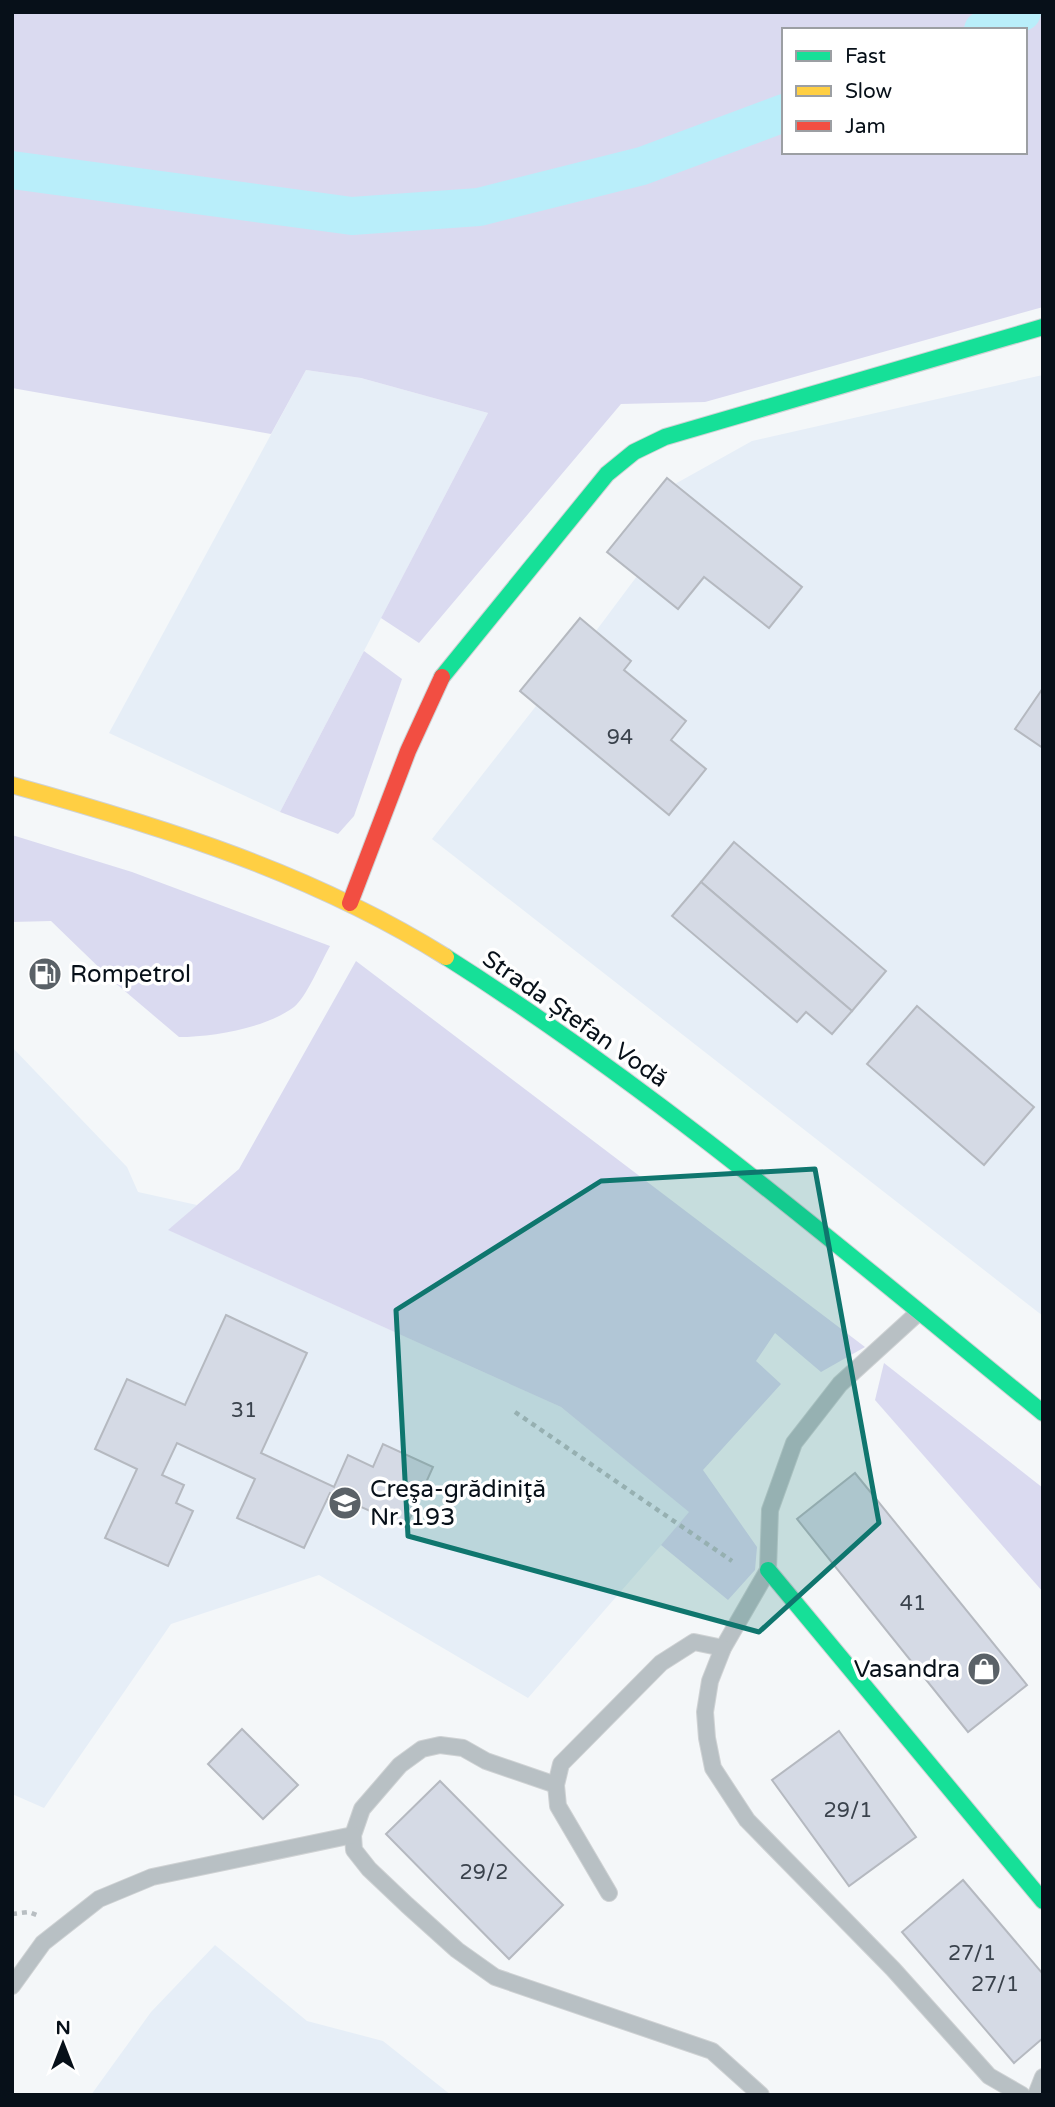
<svg xmlns="http://www.w3.org/2000/svg" width="1055" height="2107" font-family="'Varela Round',sans-serif">
<style>
.built{fill:#e6eef7}
.green{fill:#dadaf0;fill-rule:evenodd}
.lines{fill:none;stroke-linecap:round;stroke-linejoin:round}
.canal{stroke:#b9eefa;stroke-width:38}
.building{fill:#d5dae5;stroke:#b5b9c0;stroke-width:2}
.lane-casing{stroke:#cfd2d4;stroke-width:18}
.fast-casing{stroke:#cfd2d4;stroke-width:18}
.slow-casing{stroke:#cfd2d4;stroke-width:18}
.jam-casing{stroke:#cfd2d4;stroke-width:18}
.path{stroke:#b8bec2;stroke-width:4.5;stroke-dasharray:5 5;stroke-linecap:butt}
.lane{stroke:#b8c0c4;stroke-width:16}
.fast{stroke:#16e098;stroke-width:16}
.slow{stroke:#ffcf43;stroke-width:16}
.jam{stroke:#f24e42;stroke-width:16}
.marked{fill:#0f766e;fill-opacity:0.2;stroke:#0f766e;stroke-width:5;stroke-linejoin:round}
.labels{text-anchor:middle;dominant-baseline:central;stroke-width:7;stroke-linejoin:round;paint-order:stroke}
.number-label{font-size:21px;fill:#3a424c}
.poi-label{font-size:24px;fill:#071019;stroke:#fff;text-anchor:start}
.street-label{font-size:24px;fill:#071019;stroke:#fff}
</style>
<rect width="100%" height="100%" fill="#f4f7f9"/>
<g class="built">
<polygon points="306,370 361,378 488,413 280,812 109,733"/>
<polygon points="1043,375 1043,1316 432,839 536,706 520,691 580,618 596,631 637,576 607,552 667,478 675,484 752,441"/>
<polygon points="12,1047 127,1167 138,1192 197,1205 169,1230 561,1407 690,1512 528,1698 319,1575 171,1624 44,1808 12,1794"/>
<polygon points="215,1945 307,2021 383,2041 451,2095 91,2095 151,2012"/>
</g>
<g class="green">
<path d="M12 12H1043V307L705 402 621 404 419 643 381 618 488 413 361 378 306 370 271 434 12 388ZM784 30H1025V152H784Z"/>
<polygon points="364,651 402,679 354,816 338,834 280,812"/>
<path d="M12 835 132 872 330 946C322 960 306 998 294 1007 266 1028 213 1037 179 1037L113 981 51 921 12 922Z"/>
<polygon points="356,961 865,1347 821,1372 775,1333 756,1361 781,1384 703,1470 757,1547 755,1570 728,1600 661,1545 689,1512 561,1407 168,1230 239,1169"/>
<polygon points="884,1363 1043,1488 1043,1592 875,1400"/>
</g>
<g class="lines">
<g class="canal">
<polyline points="983,30 1022,12"/>
<polyline points="12,170 352,216 479,207 642,166 784,113"/>
</g>
</g>
<g class="building">
<polygon points="667,478 802,587 769,628 704,577 678,609 607,552"/>
<polygon points="580,618 631,661 624,670 686,721 671,740 706,769 669,815 520,691"/>
<polygon points="1043,688 1043,748 1015,729"/>
<polygon points="734,842 886,971 852,1011 701,882"/>
<polygon points="701,882 852,1011 832,1034 806,1012 797,1022 672,916"/>
<polygon points="917,1006 1034,1107 984,1165 867,1064"/>
<polygon points="226,1315 307,1353 261,1453 334,1487 348,1455 373,1467 383,1444 433,1467 406,1527 330,1493 304,1548 237,1518 255,1479 177,1443 162,1475 184,1485 176,1503 193,1511 168,1566 105,1538 137,1469 95,1449 127,1379 185,1405"/>
<polygon points="855,1473 1027,1685 968,1732 797,1519"/>
<polygon points="242,1729 298,1785 263,1819 208,1764"/>
<polygon points="839,1731 916,1837 849,1886 772,1780"/>
<polygon points="440,1781 563,1905 509,1959 386,1834"/>
<polygon points="963,1880 1043,1974 1043,2038 1014,2063 902,1932"/>
</g>
<g class="lines">
<defs>
<g id="lane">
<polyline points="919,1312 840,1384 794,1443 770,1510 768,1570 723,1648 710,1681 705,1712 707,1738 713,1768 747,1820 893,1969 989,2076 1022,2095"/>
<polyline points="556,1785 486,1761 463,1748 440,1745 422,1749 400,1765 362,1809 353,1835 354,1850 369,1869 407,1905 457,1950 495,1977 712,2051 761,2095"/>
<polyline points="609,1893 558,1806 556,1785 561,1764 661,1663 694,1642 723,1648"/>
<polyline points="12,1986 43,1943 99,1899 152,1877 353,1835"/>
<polyline points="1036,2095 1043,2077"/>
</g>
<g id="fast">
<polyline points="442,677 607,474 634,452 665,437 1043,327"/>
<path d="M446 957C658 1091 849 1255 1043 1413"/>
<polyline points="768,1570 1043,1901"/>
</g>
<path id="slow" d="M12 785C163 827 312 873 446 957"/>
<polyline id="jam" points="350,903 408,751 442,677"/>
</defs>
<use href="#lane" class="lane-casing"/>
<use href="#fast" class="fast-casing"/>
<use href="#slow" class="slow-casing"/>
<use href="#jam" class="jam-casing"/>
<g class="path">
<polyline points="515,1412 732,1561"/>
<polyline points="12,1914 29,1912 39,1916"/>
</g>
<use href="#lane" class="lane"/>
<use href="#fast" class="fast"/>
<use href="#slow" class="slow"/>
<use href="#jam" class="jam"/>
</g>
<path class="marked" d="M815 1169 879 1523 759 1632 408 1536 396 1310 601 1181Z"/>
<defs>
<symbol id="fuel-disc" viewBox="-11 -11 22 22"><circle r="9.5" fill="#5a6167" stroke="#fff"/><path d="M-5.5-6h7V0h2V4h1.3V-2.5L3-4.5l.8-.8L6-3V5H2.5V1h-1V6h-7ZM-4.2-4.7v3.2H.2V-4.7Z" fill="#fff"/></symbol>
<symbol id="school-disc" viewBox="-11 -11 22 22"><circle r="9.5" fill="#5a6167" stroke="#fff"/><path d="M0-5L7-2L0 1L-7-2ZM-4 1L0 2.5L4 1V4Q0 6-4 4Z" fill="#fff"/></symbol>
<symbol id="shop-disc" viewBox="-11 -11 22 22"><circle r="9.5" fill="#5a6167" stroke="#fff"/><path d="M-5-2.5h2.3a2.7 3.5 0 0 1 5.4 0H5L5.5 6h-11ZM-1.5-2.5h3a1.5 2.3 0 0 0-3 0Z" fill="#fff"/></symbol>
</defs>
<g fill-rule="evenodd">
<use href="#fuel-disc" x="26" y="955" width="38" height="38"/>
<use href="#school-disc" x="326" y="1484" width="38" height="38"/>
<use href="#shop-disc" x="965" y="1650" width="38" height="38"/>
</g>
<g class="labels">
<g class="number-label">
<text x="620" y="737">94</text>
<text x="244" y="1410">31</text>
<text x="913" y="1603">41</text>
<text x="848" y="1810">29/1</text>
<text x="484" y="1872">29/2</text>
<text x="972" y="1953">27/1</text>
<text x="995" y="1984">27/1</text>
</g>
<g class="poi-label">
<text x="70" y="974">Rompetrol</text>
<text x="370" y="1489">Creşa-grădiniţă<tspan x="370" dy="28">Nr. 193</tspan></text>
<text x="960" y="1669" text-anchor="end">Vasandra</text>
</g>
<g class="street-label">
<text transform="translate(575 1019) rotate(35)">Strada Ștefan Vodă</text>
</g>
</g>
<rect width="1055" height="2107" fill="none" stroke="#071019" stroke-width="28"/>
<rect x="782" y="28" width="245" height="126" fill="#ffffff" stroke="#9c9fa3" stroke-width="2"/>
<rect x="796" y="51" width="35" height="10" fill="#16e098" stroke="#9c9fa3" stroke-width="2"/>
<text x="845" y="63" font-size="21" fill="#071019">Fast</text>
<rect x="796" y="86" width="35" height="10" fill="#ffcf43" stroke="#9c9fa3" stroke-width="2"/>
<text x="845" y="98" font-size="21" fill="#071019">Slow</text>
<rect x="796" y="121" width="35" height="10" fill="#f24e42" stroke="#9c9fa3" stroke-width="2"/>
<text x="845" y="133" font-size="21" fill="#071019">Jam</text>
<g transform="translate(63 2044)" stroke="#ffffff" stroke-width="5" paint-order="stroke">
<path d="M0-5L12 26L0 18L-12 26Z" fill="#071019"/>
<text y="-10" font-size="19" font-weight="bold" text-anchor="middle" fill="#071019">N</text>
</g>
</svg>
